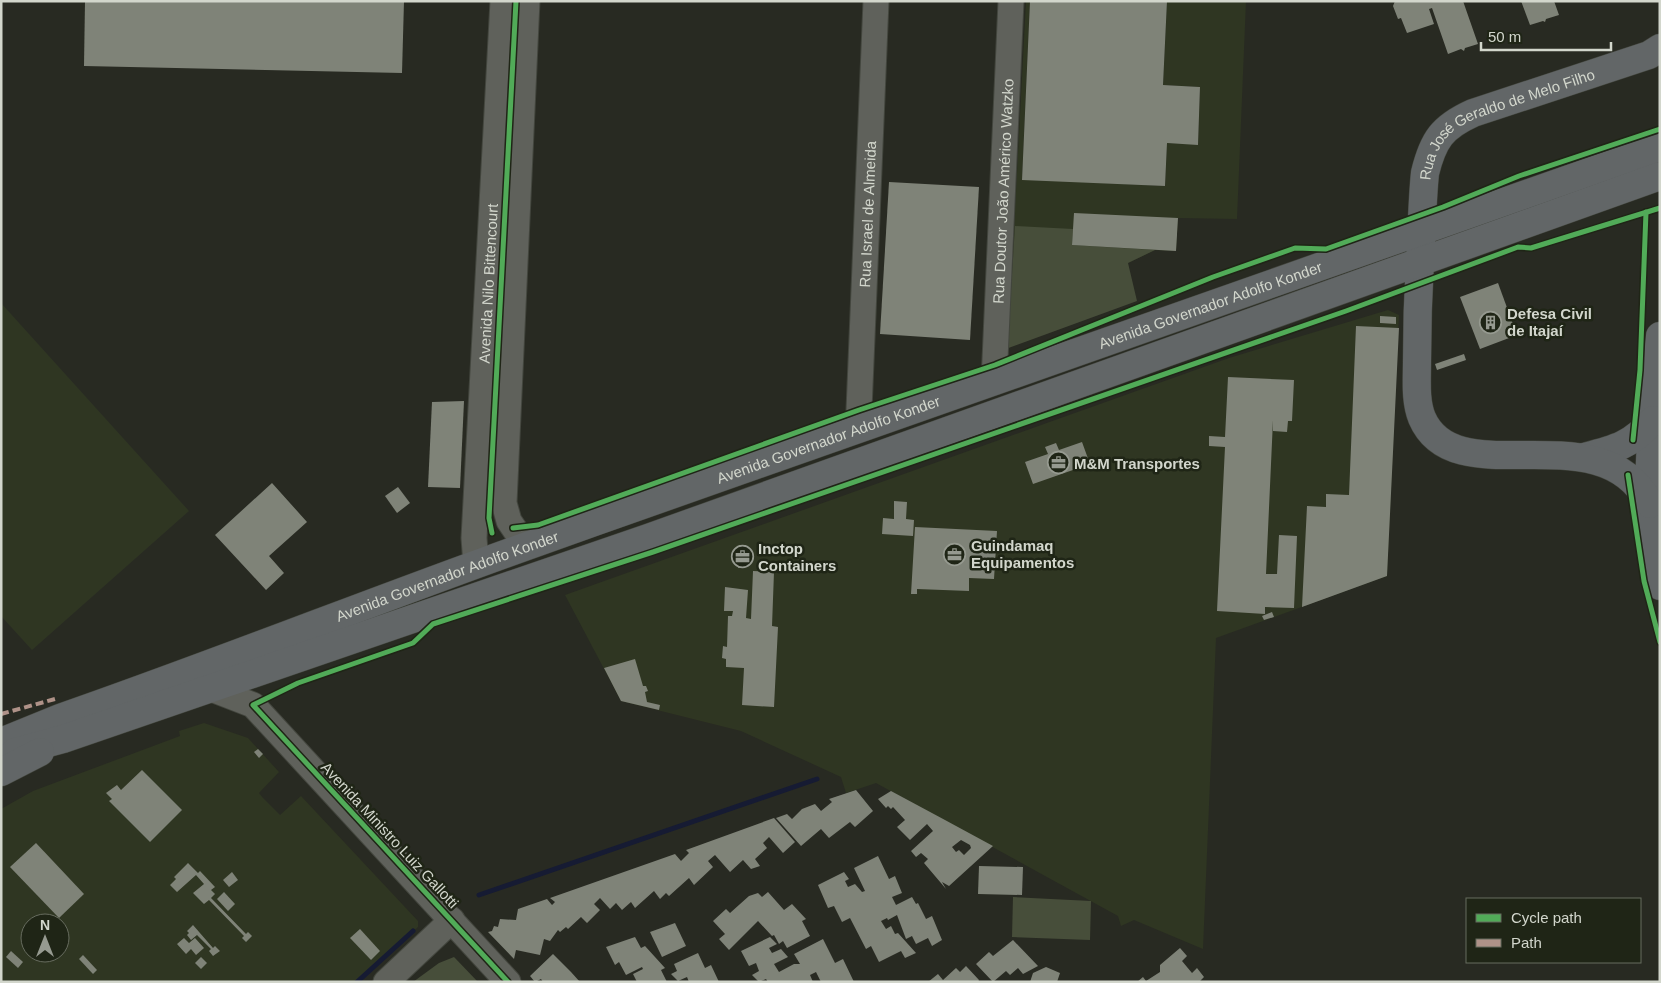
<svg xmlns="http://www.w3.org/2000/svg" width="1661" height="983" font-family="Helvetica,sans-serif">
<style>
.built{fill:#2f3622;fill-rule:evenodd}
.green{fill:#474e3a}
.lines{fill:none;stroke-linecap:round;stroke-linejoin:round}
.stream{stroke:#161b33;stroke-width:5}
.building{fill:#7f8378;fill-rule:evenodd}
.minor-casing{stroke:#43463e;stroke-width:27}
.major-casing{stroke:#43463e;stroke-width:29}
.minor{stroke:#5f615b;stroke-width:25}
.major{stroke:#626667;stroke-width:28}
.quiet{stroke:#af9288;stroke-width:4;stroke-dasharray:8 4;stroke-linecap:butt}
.cycleway-casing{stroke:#1f2516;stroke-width:8}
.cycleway{stroke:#51ab58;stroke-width:5}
.labels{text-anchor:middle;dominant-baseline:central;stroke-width:5;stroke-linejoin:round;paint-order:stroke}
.street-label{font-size:15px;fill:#d2d6cc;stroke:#1f2516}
.poi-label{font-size:15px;font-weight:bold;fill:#d2d6cc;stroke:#1f2516;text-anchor:start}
</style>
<rect width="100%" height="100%" fill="#282a22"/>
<g class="built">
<polygon points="1026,1 1030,1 1022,179 1165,186 1167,143 1198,144 1200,87 1163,85 1167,1 1246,1 1237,219 1178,218 1176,251 1155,250 1128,263 1010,306"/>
<polygon points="1,303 189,511 32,650 1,616"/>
<polygon points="1388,310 1399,315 1387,576 1216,638 1203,949 1134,920 1121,926 1118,916 876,783 846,793 841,777 741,731 621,701 565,595 1229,358"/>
<path d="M204 723 248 738 279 772 259 793 263 798 280 815 301 796 418 921V927L359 982H1V809L33 791 180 736 179 731ZM30 923H60V953H30Z"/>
</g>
<g class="green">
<polygon points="1015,226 1073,229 1072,245 1155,250 1128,263 1137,301 1003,350 1010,306"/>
<polygon points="1013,897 1091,901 1090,940 1012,937"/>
<polygon points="454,957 478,982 413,982 439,963"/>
</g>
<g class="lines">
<g class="stream">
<polyline points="479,895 817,779"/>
<polyline points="357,982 413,931"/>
</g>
</g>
<g class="building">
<polygon points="85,1 404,1 402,73 84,66"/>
<polygon points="1030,1 1167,1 1163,85 1200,87 1198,145 1167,143 1165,186 1022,180"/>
<polygon points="1395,1 1463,1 1478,44 1465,48 1464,51 1461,49 1448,54 1432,8 1429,9 1434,24 1407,33 1401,18 1398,19 1393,6"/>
<polygon points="1521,1 1554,1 1559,15 1546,19 1545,22 1543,21 1530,25"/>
<polygon points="889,182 979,187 970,340 880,334"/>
<polygon points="1074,213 1178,218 1176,251 1072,245"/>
<polygon points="1498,283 1517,335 1480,349 1460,297"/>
<polygon points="1380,316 1396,317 1396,324 1380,323"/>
<polygon points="1356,326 1399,328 1387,576 1302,607 1307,506 1326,507 1326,494 1349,495"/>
<polygon points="1464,354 1466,360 1437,370 1435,364"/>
<polygon points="1228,377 1294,380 1292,421 1288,421 1287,432 1273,431 1273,420 1266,574 1277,574 1279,535 1297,536 1294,608 1265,607 1265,614 1217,611 1225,447 1209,446 1209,436 1225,437"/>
<polygon points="464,401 460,488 428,487 432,402"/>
<polygon points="1082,442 1090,464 1033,484 1025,462 1048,454 1045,447 1056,443 1059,450"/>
<polygon points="272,483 307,522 269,556 284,573 266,590 215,535"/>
<polygon points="398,487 410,503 397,513 385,496"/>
<polygon points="894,501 907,502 906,519 914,520 913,536 882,534 883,518 894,519"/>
<polygon points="915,527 997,531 994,579 969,578 969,591 917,589 917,594 911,594"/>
<polygon points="739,545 746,545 745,568 738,568"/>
<polygon points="753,571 774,572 772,626 778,627 774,707 742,705 744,668 726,667 726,659 722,658 723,646 727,647 728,616 732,616 733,611 724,611 725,587 748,590 746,618 751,619"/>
<polygon points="1272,612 1274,617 1264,620 1262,616"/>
<polygon points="635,659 643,686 646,686 648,691 645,692 647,702 660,705 659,710 621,701 604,668"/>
<polygon points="258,749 263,754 259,758 254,752"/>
<polygon points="142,770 182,810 150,842 109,801 112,799 106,793 117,785 121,790"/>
<polygon points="856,790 873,811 855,827 850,822 829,838 821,829 801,846 776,818 787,814 792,819 802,809 815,804 821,811 832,802 829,799"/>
<path d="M891 791 945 820 993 846 949 886 942 882 946 889 924 863 928 859 921 853 916 857 911 851 933 831 927 824 910 840 897 827 905 820 893 807 891 809 888 806 886 808 878 799ZM961 840 970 845 971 848 964 855 959 850 956 852 952 847Z"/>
<polygon points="774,818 795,842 783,853 769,837 763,843 767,848 755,859 760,866 751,869 743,860 730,872 715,855 708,861 713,867 694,885 689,878 669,896 666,893 660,899 654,891 635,908 631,902 622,910 616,903 610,909 600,898 594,904 600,910 587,923 581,917 568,929 566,927 560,932 558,930 550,941 544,939 540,955 516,950 514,959 488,932 492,931 494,926 498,927 500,919 516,920 518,909 547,899 552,905 555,902 550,898 675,854 681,861 689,853 686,850"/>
<polygon points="36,843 84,894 59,918 10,867"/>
<polygon points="878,856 889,879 895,876 902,893 892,897 896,905 912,897 916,904 918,903 926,919 932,916 942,940 932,946 928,938 916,944 912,936 906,939 897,915 888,920 887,918 881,921 886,929 891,926 895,934 898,933 916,953 905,958 901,951 879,962 871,946 866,949 850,918 842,922 834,906 828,908 818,885 844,872 849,879 845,881 848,887 855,884 862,892 865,891 854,868"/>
<polygon points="188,863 198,873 200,871 215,887 211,890 215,894 211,898 246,934 248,932 252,936 246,942 242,938 244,936 209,900 204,904 193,893 204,884 196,875 177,892 170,885 176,879 174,877"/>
<polygon points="979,866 1023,867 1022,895 978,894"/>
<polygon points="232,872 238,880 229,887 223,880"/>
<polygon points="224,892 235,904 228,911 217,899"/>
<polygon points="768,892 784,910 792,904 806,919 802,921 810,936 787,948 783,941 779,944 774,935 772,936 758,921 729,950 719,939 725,934 713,921 726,909 730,913 749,896 758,893 762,897"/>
<polygon points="675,923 686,946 662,957 650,932"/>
<polygon points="193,925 213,948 215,946 220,951 213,956 209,951 211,949 197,935 191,940 187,935 189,933 187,931"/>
<polygon points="360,929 380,951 371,960 350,938"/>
<polygon points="635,937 641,948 645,946 665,968 661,970 667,982 637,982 633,974 643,969 642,967 626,975 619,962 615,965 606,947"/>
<polygon points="770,937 777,944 769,948 772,953 781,949 788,957 774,964 779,972 794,964 800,964 794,954 823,939 835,963 843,959 854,982 821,982 816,972 810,975 813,982 768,982 766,979 759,982 752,975 759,971 756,963 749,966 741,951"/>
<polygon points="184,938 189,943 195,938 204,948 196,955 191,949 186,954 177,944"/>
<polygon points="1013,940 1038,966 1023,974 1018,968 1010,975 1006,971 993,982 976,964 989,952 993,956"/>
<polygon points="1180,948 1187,956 1182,961 1192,973 1197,968 1204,977 1199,982 1137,982 1143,977 1146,981 1160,972 1160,965"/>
<polygon points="11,951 23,962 18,968 6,957"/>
<polygon points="698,953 705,968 711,965 719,982 689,982 687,977 678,981 671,974 677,971 674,964"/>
<polygon points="553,954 571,972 580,982 543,982 541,979 535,982 530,976"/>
<polygon points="83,955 97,970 93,974 79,959"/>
<polygon points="201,957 207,963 201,969 195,963"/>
<polygon points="966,966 979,980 978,982 928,982 938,974 943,980 956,968 960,972"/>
<polygon points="1046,967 1060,973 1057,982 1030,982 1033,973"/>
</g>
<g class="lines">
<defs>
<g id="minor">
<path id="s1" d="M994 382 1011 1"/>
<path id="s2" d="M860 426 859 410 876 1"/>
<polyline points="526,546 509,521 504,503 527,1"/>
<path id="s3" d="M476 564 474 538 503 1"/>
<polyline points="209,688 253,705 508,982"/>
<polyline points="386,982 452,920"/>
</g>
<g id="major">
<path d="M1660 336C1653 418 1640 506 1660 586"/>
<path d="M1584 457C1615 449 1632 445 1653 420"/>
<path id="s4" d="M1650 504C1601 409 1456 497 1422 418 1415 401 1417 380 1417 362 1417 328 1418 294 1420 260 1422 231 1422 202 1425 173 1433 140 1442 127 1473 113L1649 55 1660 48"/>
<path id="s5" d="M1 742 60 718C221 662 380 598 541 541 913 408 1286 278 1660 147"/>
<polyline points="15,752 63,739 648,538 1660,176"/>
<polyline points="1,772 40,752"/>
</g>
</defs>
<use href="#minor" class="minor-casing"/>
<use href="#major" class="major-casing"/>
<use href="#minor" class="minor"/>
<use href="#major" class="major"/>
<polyline class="quiet" points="1,714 55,699"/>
<defs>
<g id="cycleway">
<polyline points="1633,440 1640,370 1646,212"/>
<polyline points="1628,475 1644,581 1660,642"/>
<polyline points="513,528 538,525 859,410 995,365 1213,277 1295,248 1326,249 1443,207 1519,176 1660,129"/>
<polyline points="492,533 489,518 516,1"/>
<polyline points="508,982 253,705 298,683 413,643 433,624 653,552 1346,311 1518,247 1531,248 1660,208"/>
</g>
</defs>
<use href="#cycleway" class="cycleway-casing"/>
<use href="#cycleway" class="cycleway"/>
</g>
<defs>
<symbol id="building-ring" viewBox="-11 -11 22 22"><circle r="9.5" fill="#1f2516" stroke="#969a90" stroke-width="1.5"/><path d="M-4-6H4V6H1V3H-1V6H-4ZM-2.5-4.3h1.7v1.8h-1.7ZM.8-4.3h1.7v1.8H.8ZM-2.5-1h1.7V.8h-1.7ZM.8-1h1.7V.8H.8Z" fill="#969a90"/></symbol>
<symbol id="office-ring" viewBox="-11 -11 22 22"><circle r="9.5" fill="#1f2516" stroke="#969a90" stroke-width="1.5"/><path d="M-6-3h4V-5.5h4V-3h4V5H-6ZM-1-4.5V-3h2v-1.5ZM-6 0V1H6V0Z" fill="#969a90"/></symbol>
</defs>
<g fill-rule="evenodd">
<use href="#building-ring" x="1478" y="310" width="25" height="25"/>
<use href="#office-ring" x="1046" y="450" width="25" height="25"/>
<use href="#office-ring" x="942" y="542" width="25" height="25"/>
<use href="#office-ring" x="730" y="544" width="25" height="25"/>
</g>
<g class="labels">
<g class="street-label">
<text stroke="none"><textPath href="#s4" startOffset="606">Rua José Geraldo de Melo Filho</textPath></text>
<text stroke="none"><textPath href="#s1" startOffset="191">Rua Doutor João Américo Watzko</textPath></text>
<text stroke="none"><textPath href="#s2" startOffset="212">Rua Israel de Almeida</textPath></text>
<text stroke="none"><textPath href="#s3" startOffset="281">Avenida Nilo Bittencourt</textPath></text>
<text stroke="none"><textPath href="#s5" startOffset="1286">Avenida Governador Adolfo Konder</textPath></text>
<text stroke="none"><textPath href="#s5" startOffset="881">Avenida Governador Adolfo Konder</textPath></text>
<text stroke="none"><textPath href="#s5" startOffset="476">Avenida Governador Adolfo Konder</textPath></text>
<text transform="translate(390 835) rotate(47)">Avenida Ministro Luiz Gallotti</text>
</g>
<g class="poi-label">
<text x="1507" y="313">Defesa Civil<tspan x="1507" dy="17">de Itajaí</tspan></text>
<text x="1074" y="463">M&amp;M Transportes</text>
<text x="971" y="545">Guindamaq<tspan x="971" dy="17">Equipamentos</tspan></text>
<text x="758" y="548">Inctop<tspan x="758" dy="17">Containers</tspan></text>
</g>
</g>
<rect width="1661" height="983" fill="none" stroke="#d2d6cc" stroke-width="5"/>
<rect x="1466" y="898" width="175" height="65" fill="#1f2516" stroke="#676c5f"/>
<rect x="1476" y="914" width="25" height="8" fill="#51ab58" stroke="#676c5f"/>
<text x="1511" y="923" font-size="15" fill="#d2d6cc">Cycle path</text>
<rect x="1476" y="939" width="25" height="8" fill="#af9288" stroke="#676c5f"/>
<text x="1511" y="948" font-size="15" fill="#d2d6cc">Path</text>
<g transform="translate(45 938)"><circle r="24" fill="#1f2516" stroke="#676c5f"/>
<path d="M0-4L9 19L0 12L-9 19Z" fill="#969a90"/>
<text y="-8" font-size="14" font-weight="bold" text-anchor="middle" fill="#d2d6cc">N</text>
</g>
<path d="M1481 42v8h130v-8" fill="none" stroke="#d2d6cc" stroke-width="2.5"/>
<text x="1488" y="42" font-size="15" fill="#d2d6cc" stroke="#1f2516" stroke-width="4" paint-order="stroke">50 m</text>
</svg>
